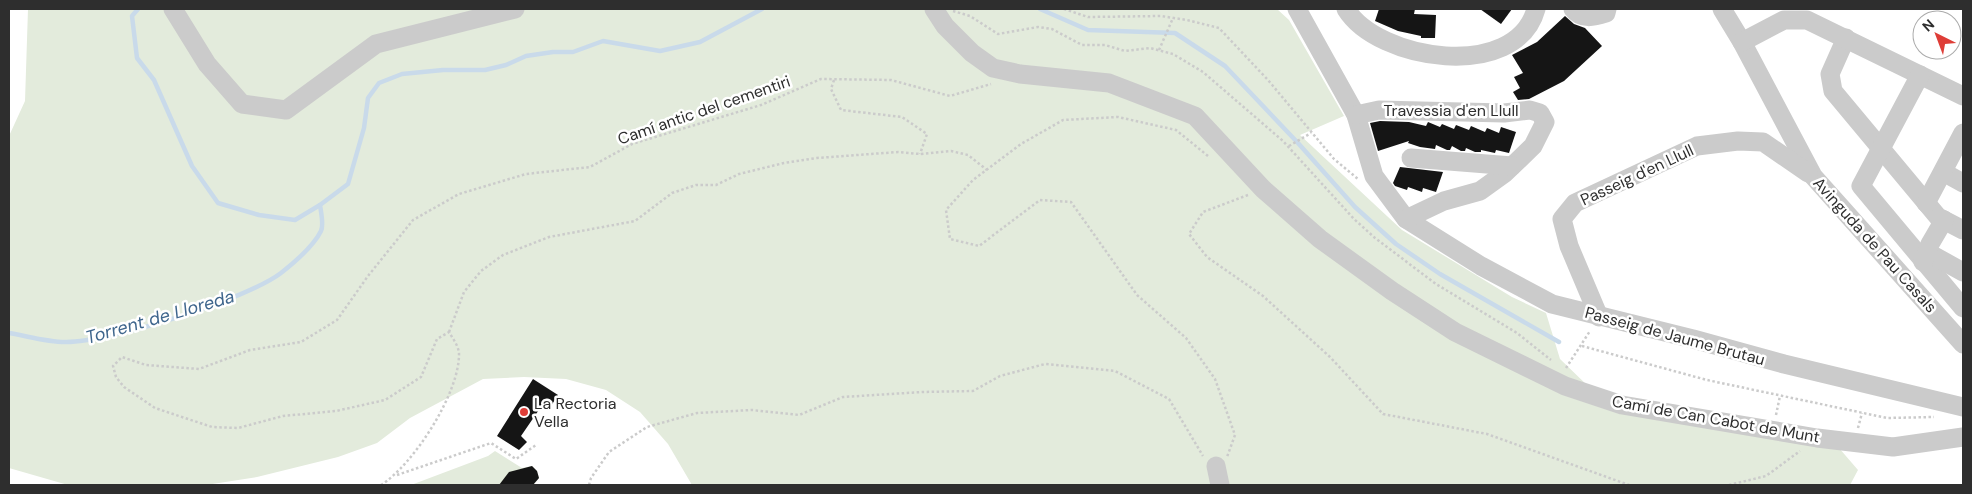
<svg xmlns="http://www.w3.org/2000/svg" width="1972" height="494" font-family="'DM Sans',sans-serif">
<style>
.green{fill:#e3ebdc}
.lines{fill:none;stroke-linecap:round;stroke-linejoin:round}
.stream{stroke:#c9daea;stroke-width:4.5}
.building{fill:#151515}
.path{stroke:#cbcbcb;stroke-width:2.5;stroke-dasharray:2.5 2.5;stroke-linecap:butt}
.minor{stroke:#cbcbcb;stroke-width:19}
.poi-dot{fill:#de3d37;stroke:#fff;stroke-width:2}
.labels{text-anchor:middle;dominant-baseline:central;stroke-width:5;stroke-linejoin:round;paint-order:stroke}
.street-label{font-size:16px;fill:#2e2e2e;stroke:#fff}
.poi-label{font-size:16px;fill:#2e2e2e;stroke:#fff;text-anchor:start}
.water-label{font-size:18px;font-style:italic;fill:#3f668d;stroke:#fff}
</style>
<rect width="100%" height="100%" fill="#fff"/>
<g class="green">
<polygon points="28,9 1277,9 1289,20 1344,116 1300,135 1402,230 1512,297 1546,313 1560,359 1590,388 1839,448 1858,470 1850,485 692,485 668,444 640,412 606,390 566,379 524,377 483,379 410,418 377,443 338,457 257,477 206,485 68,485 9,468 9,136 25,101"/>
<polygon points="495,451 522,468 532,466 537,471 539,478 534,484 536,485 411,485 488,456"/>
</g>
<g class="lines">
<g class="stream">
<polyline points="138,9 132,16 137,58 154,80 192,166 218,203 259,215 295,220 320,205"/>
<polyline points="1040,9 1088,30 1175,33 1225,66 1298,143 1355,207 1396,244 1440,274 1559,342"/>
<path d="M9 333C27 336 47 342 65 342 108 343 247 299 281 273 295 262 313 247 321 231 324 225 321 212 320 205L348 184 364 128 368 98 379 83 402 74 443 70H485L506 65 526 56 553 52H573L603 41 660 51 700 42 762 9"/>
</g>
</g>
<g class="building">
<polygon points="1379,9 1415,9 1414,14 1436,15 1435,38 1421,38 1421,36 1398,31 1375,21"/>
<polygon points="1480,9 1512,9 1501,24"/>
<polygon points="1565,16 1574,24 1585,28 1602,46 1564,81 1529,99 1518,100 1513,92 1520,88 1514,77 1523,73 1512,55 1537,42"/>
<polygon points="1380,121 1409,122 1426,126 1428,122 1440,127 1442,124 1454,129 1456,125 1469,130 1471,126 1485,132 1487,128 1499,133 1501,127 1516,132 1509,153 1496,150 1495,153 1481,150 1481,152 1475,152 1466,148 1465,151 1461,151 1452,146 1450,150 1447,150 1436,145 1435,149 1420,147 1408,143 1409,141 1378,151 1370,123"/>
<polygon points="1400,167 1443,172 1436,192 1423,188 1422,192 1408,187 1407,190 1395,186 1393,183"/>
<polygon points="533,379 558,395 551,406 545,401 521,436 527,442 519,450 497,436"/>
<polygon points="532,466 537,471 539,478 533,485 499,485 509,472"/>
</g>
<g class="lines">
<g class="path">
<polyline points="1064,9 1088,17 1161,16 1187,20 1219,28 1268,80 1334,159 1358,179"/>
<polyline points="953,11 970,16 998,34 1038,27 1052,29 1082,45 1105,45 1125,51 1150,48 1173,54 1203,72 1283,141 1354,219 1375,238 1436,284 1517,333 1551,360"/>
<polyline points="1159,50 1173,18"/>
<polyline points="834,80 831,89 841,110 902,117 927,134 920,154"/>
<polyline points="1289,146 1311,133"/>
<polyline points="1208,156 1176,130 1118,117 1063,120 1021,144 973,180 946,210 950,239 979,246 1040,200 1071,202 1137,295 1186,338 1215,379 1235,435 1227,457"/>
<polyline points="1248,195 1203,212 1189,234 1207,257 1263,296 1330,357 1383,414 1487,434 1629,485"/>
<polyline points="449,332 464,292 481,271 503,255 549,237 635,221 672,193 696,185 716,185 739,174 784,163 817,158 898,152 920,154 951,151 968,155 987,170"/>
<polyline points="1582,346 1707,380 1887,418 1934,417"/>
<polyline points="1566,368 1590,331"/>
<polyline points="1776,415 1780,396"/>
<polyline points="1858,428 1862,413"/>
<polyline points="397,475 491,443 516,459 536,445"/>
<path d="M381 485C413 465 460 393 459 353 458 345 453 339 449 332L437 339 421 377 385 400 336 411 283 416 238 428 212 427 155 408 124 387 116 377 113 366 122 357 146 365 199 369 250 350 301 342 337 320 368 276 413 220 459 194 526 174 590 167 632 144 761 105 821 79 891 80 950 96 991 84"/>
<polyline points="589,485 591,478 609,452 647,427 697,413 752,410 799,415 843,397 922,392 973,391 1000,376 1045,364 1115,371 1169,399 1203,456"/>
<polyline points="1729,485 1766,476 1800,451"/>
</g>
<g class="minor">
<polyline points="173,9 207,64 242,104 286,110 376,44 515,9"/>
<polyline points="934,9 945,26 972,53 993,68 1020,74 1109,83 1195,116 1263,189 1320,239 1392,291 1455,332 1565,386 1622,405 1817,438 1893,447 1963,437"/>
<polyline points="1297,9 1356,115 1374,176 1406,219 1481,266 1552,304 1693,339 1784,364 1963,407"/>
<path d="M1346 9C1378 61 1516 82 1536 9"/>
<path d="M1573 9C1581 20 1594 17 1606 13L1607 9"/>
<polyline points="1722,9 1742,42 1813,176 1963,344"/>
<polyline points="1846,38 1830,74 1833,91 1938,217 1963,230"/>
<polyline points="1742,42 1784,20 1807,20 1963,96"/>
<polyline points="1920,75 1861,186 1963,308"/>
<polyline points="1356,115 1379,110 1504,113 1530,110 1540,113 1545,122 1533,146 1505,173 1480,191 1444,201 1406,219"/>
<polyline points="1411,158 1512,166"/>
<polyline points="1943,172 1963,183"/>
<polyline points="1926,203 1963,133"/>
<polyline points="1927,252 1963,272"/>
<polyline points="1923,262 1930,244 1944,220"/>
<polyline points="1599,317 1569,246 1562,219 1575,203 1697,146 1738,141 1763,142 1808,173"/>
<polyline points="1216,466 1220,485"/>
</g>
</g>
<circle class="poi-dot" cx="524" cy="412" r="5"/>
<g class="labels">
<g class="street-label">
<text transform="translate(704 110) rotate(-19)">Camí antic del cementiri</text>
<text x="1451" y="110">Travessia d'en Llull</text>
<text transform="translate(1637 175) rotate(-25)">Passeig d'en Llull</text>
<text transform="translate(1875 245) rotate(48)">Avinguda de Pau Casals</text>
<text transform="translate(1675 336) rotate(15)">Passeig de Jaume Brutau</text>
<text transform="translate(1716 419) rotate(10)">Camí de Can Cabot de Munt</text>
</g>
<g class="poi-label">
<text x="534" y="403">La Rectoria<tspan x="534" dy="18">Vella</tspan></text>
</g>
<g class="water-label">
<text transform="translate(160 317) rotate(-16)">Torrent de Lloreda</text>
</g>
</g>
<rect width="1972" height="494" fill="none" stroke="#2e2e2e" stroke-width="20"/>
<g transform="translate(1937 35) rotate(318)"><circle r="24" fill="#ffffff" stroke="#ababab"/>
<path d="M0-4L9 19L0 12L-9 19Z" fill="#de3d37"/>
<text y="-8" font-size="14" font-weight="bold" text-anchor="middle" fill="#2e2e2e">N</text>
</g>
</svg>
